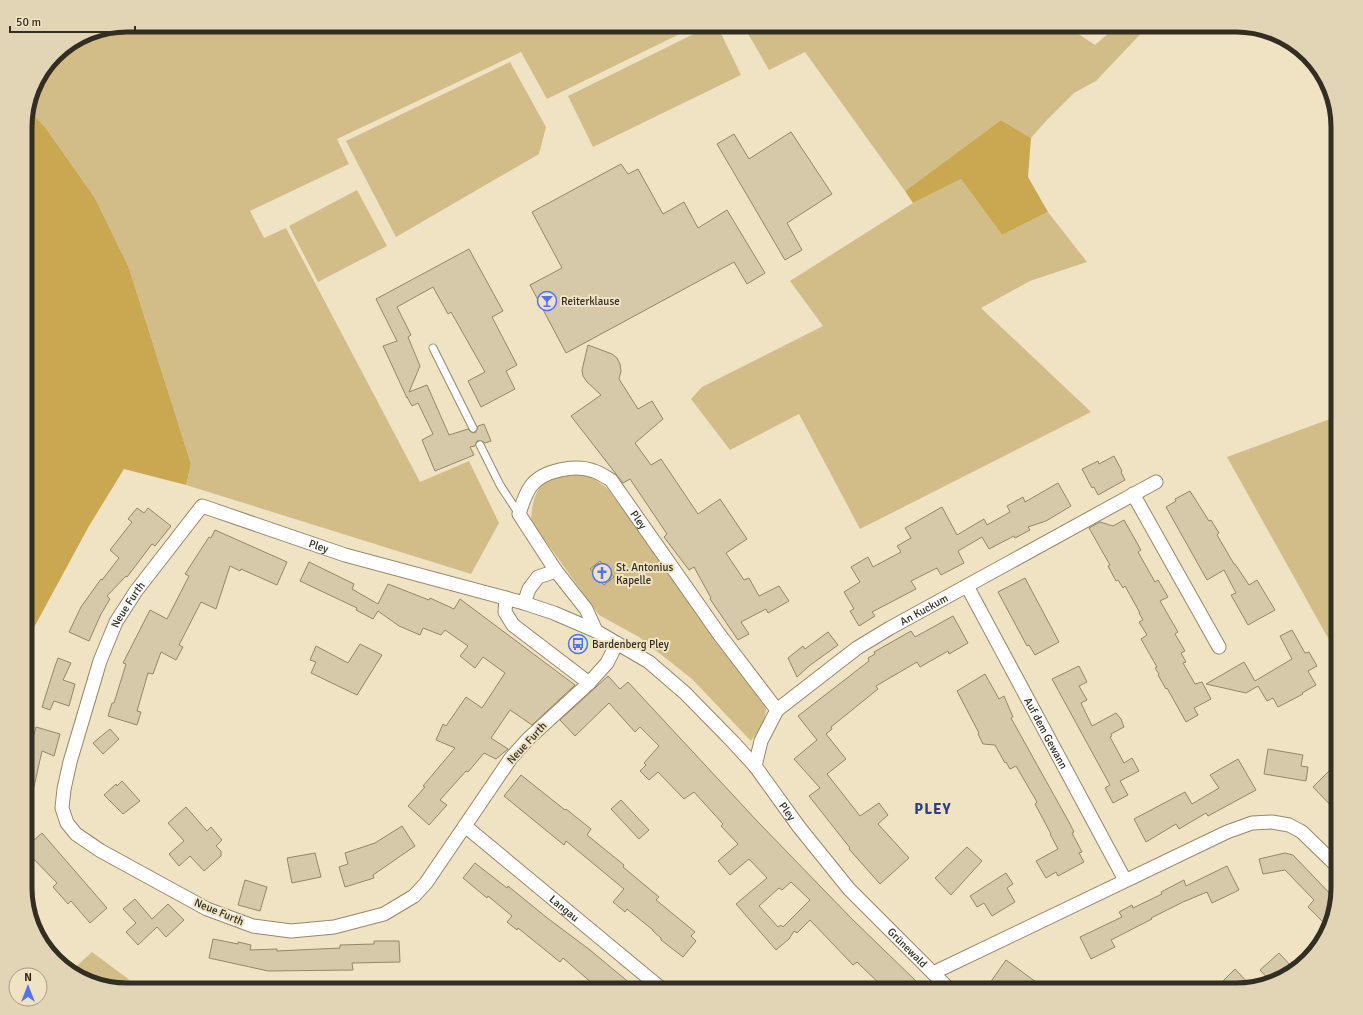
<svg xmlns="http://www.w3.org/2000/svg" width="1363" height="1015" font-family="Signika,sans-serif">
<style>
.green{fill:#d2bd89}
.forest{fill:#caa851}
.building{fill:#d6c9aa;stroke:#938769;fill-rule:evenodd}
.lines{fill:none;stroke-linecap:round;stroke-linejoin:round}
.service-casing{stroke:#95896c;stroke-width:9}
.minor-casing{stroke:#95896c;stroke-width:15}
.service{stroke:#fff;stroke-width:7}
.minor{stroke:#fff;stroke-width:13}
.labels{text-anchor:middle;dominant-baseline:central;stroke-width:4;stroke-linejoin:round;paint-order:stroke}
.poi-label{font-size:11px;fill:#332e22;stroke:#f0e3c3;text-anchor:start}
.street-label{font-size:11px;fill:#332e22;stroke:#f0e3c3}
.district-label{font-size:15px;font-weight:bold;letter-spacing:1px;fill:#2e417a;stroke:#f0e3c3}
.rim{fill:none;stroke:#332e22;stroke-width:5}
</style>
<rect width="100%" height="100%" fill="#f0e3c3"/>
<g class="green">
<polygon points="127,25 698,25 547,99 521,52 337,139 349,164 250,211 264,238 286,228 420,482 469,461 499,523 471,574 186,485 191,464 129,268 95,198 45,127 28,109 36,82 60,50 88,33"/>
<polygon points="712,25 717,25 741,75 593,147 568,96"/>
<polygon points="743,25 1065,25 1095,45 1118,25 1149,25 1096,81 1074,93 1046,121 1031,138 1001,120 905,191 805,52 769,70"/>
<polygon points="510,62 546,127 539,154 396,237 346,141"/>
<polygon points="961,179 1002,235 1048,212 1087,262 1030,281 981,308 1091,412 860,529 799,414 730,450 691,399 702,387 823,326 790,281 913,203"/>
<polygon points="357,190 387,246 318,282 289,226"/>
<polygon points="1338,416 1338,656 1227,457"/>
<path d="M572 472 592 477 607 488 682 588 765 703C769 717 759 731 751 741L692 679 639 637 599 615 531 521C532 505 534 487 551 478 556 475 566 474 572 472Z"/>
<polygon points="92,952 143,990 127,990 94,985 70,972"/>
</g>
<g class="forest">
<polygon points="28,109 45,127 95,198 129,268 191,464 186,485 124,469 89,526 25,644 25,120"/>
<polygon points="1001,120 1031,138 1028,177 1048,212 1002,235 961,179 913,203 905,191"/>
</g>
<g class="building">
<polygon points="791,132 832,194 787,223 802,250 785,260 717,144 734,134 749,159"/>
<polygon points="621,164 628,174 638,169 663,214 684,202 698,228 727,210 765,273 747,284 734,262 566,353 530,285 562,268 532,212"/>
<polygon points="469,249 503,311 492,317 517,365 506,371 515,389 481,407 468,381 485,372 451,312 448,314 433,287 397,307 411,335 408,337 420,366 409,392 427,385 449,435 468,429 471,432 475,433 477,430 478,426 484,424 491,441 485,443 482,441 477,441 475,446 470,447 474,455 435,471 422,440 433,434 418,403 412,406 407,397 407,398 383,346 397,341 376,299"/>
<polygon points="588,345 612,354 617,358 620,364 621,371 619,379 638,409 652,401 663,419 635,443 651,465 661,459 698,514 720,499 747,539 726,553 744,580 749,578 759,596 779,586 789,601 768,613 766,609 741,622 749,634 738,640 710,599 711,598 694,567 689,570 664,537 667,534 630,479 623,483 571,416 601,395 587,382 583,376 582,370"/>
<polygon points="1114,456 1122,471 1121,472 1125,480 1098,495 1094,487 1092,488 1082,469 1098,461 1099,464"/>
<polygon points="1058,483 1071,506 1046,521 1028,527 1030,530 1015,538 1014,536 989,549 982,537 958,551 964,563 941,575 937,568 911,581 916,589 872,612 875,616 859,626 850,611 854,609 844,592 860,582 851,567 868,557 873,567 901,552 897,546 911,538 905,528 942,507 957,535 984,519 987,525 1010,512 1007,506 1023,497 1025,502"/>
<polygon points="1190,491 1209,521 1211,520 1219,533 1217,535 1234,564 1235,564 1249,585 1257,580 1275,610 1248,625 1231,595 1236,593 1224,570 1207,580 1166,507 1176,501 1175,499"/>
<polygon points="137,508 144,513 148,508 171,526 155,546 152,544 127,577 126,576 107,596 110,599 101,614 89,641 69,632 81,607 101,579 102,580 119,558 110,550 132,522 128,519"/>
<polygon points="1124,520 1141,550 1138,552 1155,582 1158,580 1168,597 1160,601 1178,632 1175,634 1185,651 1181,653 1186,662 1183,663 1195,684 1202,682 1211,699 1194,708 1198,715 1186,722 1167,688 1166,689 1158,675 1159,674 1155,668 1157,667 1141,639 1147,635 1139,622 1143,620 1139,613 1140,613 1125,586 1123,588 1118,580 1116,581 1108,566 1110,565 1089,528 1100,522 1113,526"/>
<polygon points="215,530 287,562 277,585 241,569 240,571 230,566 216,609 201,602 179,645 183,647 176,660 161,652 153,674 148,673 137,711 141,712 137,725 108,716 112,703 114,703 126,664 123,663 150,610 167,619 189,576 185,574 209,537 211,538"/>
<polygon points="600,561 614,577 604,585 590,569"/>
<polygon points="309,562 354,584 352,589 378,604 388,584 429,600 430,598 454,609 460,599 575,685 532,725 510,710 491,738 508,749 496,759 484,753 468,772 466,771 440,800 447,805 429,825 408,806 425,787 423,786 455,748 436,740 443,724 446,726 466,697 482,708 505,673 483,657 475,668 460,656 468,646 445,630 441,635 423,628 420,635 399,626 378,611 373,619 356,610 357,608 300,581"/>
<polygon points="1025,578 1059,642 1035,655 1029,645 1027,646 998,592"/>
<polygon points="953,616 968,643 949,654 948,651 920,667 917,662 876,686 878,689 831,727 832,729 826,734 846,759 827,774 860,816 879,803 888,815 878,824 909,858 880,884 849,849 850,848 839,834 809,796 820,788 794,759 817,740 798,716 869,661 868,658 875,654 874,652 911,631 915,637"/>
<polygon points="1292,630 1305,653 1309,652 1317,666 1308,671 1316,685 1302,693 1303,694 1278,707 1273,698 1267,701 1258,686 1246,693 1206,684 1244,662 1255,681 1292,659 1280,636"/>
<polygon points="828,632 838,645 809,666 797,677 788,658 803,646 805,649"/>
<polygon points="360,644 382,655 357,695 311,673 316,662 310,660 316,646 348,663"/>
<polygon points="58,658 71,663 63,680 75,684 69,706 54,701 50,710 42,707 55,666"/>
<polygon points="1079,666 1087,682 1079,686 1087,700 1081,703 1092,726 1116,713 1121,719 1124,727 1111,734 1112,736 1110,737 1124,763 1132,758 1139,771 1120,781 1128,795 1113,803 1105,788 1110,785 1052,679"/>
<polygon points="985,674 999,699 1004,696 1013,717 1011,718 1070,824 1074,832 1072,833 1082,852 1079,853 1084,862 1058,876 1056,872 1046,878 1036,861 1058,849 1050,834 1051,834 1035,804 1037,802 1016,766 1010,769 1006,762 1005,763 995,745 983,744 978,734 979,733 957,691"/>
<path d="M608 676 620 689 628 682 758 822 852 919 916 981 907 990H886L857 962 853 965 810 920 797 933 794 931 789 939 776 950 736 904 767 878 749 859 730 875 718 861 738 844 721 826 723 824 694 792 684 799 658 772 649 780 640 771 646 765 644 763 659 746 640 727 635 732 609 703 575 736 560 720ZM791 882 810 900 783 927 781 925 778 927 759 906 779 888 782 890Z"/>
<polygon points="36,727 60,734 54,756 42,751 31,800 25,799 25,766"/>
<polygon points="110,729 119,739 103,754 93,743"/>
<polygon points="1268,749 1303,755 1301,766 1308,767 1306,781 1264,774"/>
<polygon points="1238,759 1256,790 1208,816 1206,813 1179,829 1176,824 1146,842 1134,819 1185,792 1192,804 1219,788 1210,775"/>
<polygon points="1338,762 1338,813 1313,787"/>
<polygon points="521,775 565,810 566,809 591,829 587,835 624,865 623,867 659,897 656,900 695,932 691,936 696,941 683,957 661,940 661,938 653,931 653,930 627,909 625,912 613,902 624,889 566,841 564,845 504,796"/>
<polygon points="122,781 140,801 123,814 104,795 116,784 117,786"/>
<polygon points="621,800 649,830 639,839 611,809"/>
<polygon points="186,807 207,831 211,827 222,840 216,846 221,851 221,856 204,871 190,856 179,866 169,854 184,841 168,823"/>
<polygon points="402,826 415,846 373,875 374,878 345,887 339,867 348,864 345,853 375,843"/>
<polygon points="42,833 107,908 90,923 71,901 68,904 53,887 57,883 25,850 25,848"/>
<polygon points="967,847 982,861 951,895 935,878"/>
<polygon points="315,853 321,877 292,883 287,858"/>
<polygon points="1285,853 1293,855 1336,900 1332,921 1329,928 1308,907 1314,900 1285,870 1263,874 1259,859"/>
<polygon points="475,863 507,888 508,886 546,917 590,950 638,990 600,990 563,958 560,962 518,928 517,930 507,922 512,916 488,896 487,898 463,878"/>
<polygon points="1227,866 1239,890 1212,903 1207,892 1183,902 1151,918 1152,919 1111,940 1115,947 1091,959 1080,937 1122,917 1119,912 1132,905 1133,908 1162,894 1161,892 1184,880 1186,886"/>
<polygon points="1006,873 1013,884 1007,888 1015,902 992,916 984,903 977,907 970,896"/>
<polygon points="245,880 267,887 260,911 238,905"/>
<polygon points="135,899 152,919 168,904 184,920 166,937 157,927 138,945 126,932 136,923 123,909"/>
<polygon points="213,939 238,944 238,942 251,945 250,950 277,949 277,951 340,948 340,945 374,944 374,941 399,941 400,962 352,963 353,970 268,971 209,958"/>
<polygon points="1279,953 1292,967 1278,980 1271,982 1260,970"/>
<polygon points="1006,960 1047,990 985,990"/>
<polygon points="1235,969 1251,986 1236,990 1214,990"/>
</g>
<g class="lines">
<defs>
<g id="service">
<polyline points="433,348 473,428"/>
<polyline points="480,445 500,485 519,514"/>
</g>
<g id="minor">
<polyline points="1133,494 1219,647"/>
<path id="s1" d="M967 586 1125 880"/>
<polyline points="506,598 505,612 513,625 589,683"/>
<polyline points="524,603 529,589 538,577 556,571"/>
<path id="s2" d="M596 631 586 609 556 571 519 514C522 505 525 494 531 486 543 470 576 464 594 471 600 473 606 477 611 480L719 634 777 710"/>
<path id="s3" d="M617 643 607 663 589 683 528 739 511 758 426 883 414 896 384 914 334 927 291 931 253 926 207 909 101 851 76 834 67 823 62 808 64 789 70 762 100 661 116 622 136 591 202 506 345 555 524 603 554 613 596 631 649 662 685 693 733 742 755 766 799 827 849 889 950 990"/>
<path id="s4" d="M755 766 761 741 777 710 857 648 890 628 1156 482"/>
<path id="s5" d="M465 826 663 990"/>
<polyline points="933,973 1227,832 1252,823 1272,822 1289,825 1302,832 1338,867"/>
</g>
</defs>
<use href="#service" class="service-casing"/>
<use href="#minor" class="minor-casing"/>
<use href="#service" class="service"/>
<use href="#minor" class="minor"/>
</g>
<defs>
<symbol id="bar-ring" viewBox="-11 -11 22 22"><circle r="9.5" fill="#f0e3c3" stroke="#5274e9" stroke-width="1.5"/><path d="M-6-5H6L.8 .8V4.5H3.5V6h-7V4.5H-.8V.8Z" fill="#5274e9"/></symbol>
<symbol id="church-ring" viewBox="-11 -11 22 22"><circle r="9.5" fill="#f0e3c3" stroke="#5274e9" stroke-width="1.5"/><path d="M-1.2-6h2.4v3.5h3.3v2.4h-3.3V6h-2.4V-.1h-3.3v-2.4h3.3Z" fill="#5274e9"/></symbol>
<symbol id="bus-ring" viewBox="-11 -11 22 22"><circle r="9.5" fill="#f0e3c3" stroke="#5274e9" stroke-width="1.5"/><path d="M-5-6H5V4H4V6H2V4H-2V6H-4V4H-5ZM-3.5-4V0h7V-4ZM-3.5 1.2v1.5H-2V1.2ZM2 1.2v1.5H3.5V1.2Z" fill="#5274e9"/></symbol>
</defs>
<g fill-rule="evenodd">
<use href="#bar-ring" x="536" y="290" width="22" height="22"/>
<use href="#church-ring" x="591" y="562" width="22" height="22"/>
<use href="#bus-ring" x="567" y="633" width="22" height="22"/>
</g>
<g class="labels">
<g class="poi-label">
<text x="561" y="301">Reiterklause</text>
<text x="616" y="567">St. Antonius<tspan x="616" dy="13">Kapelle</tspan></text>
<text x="592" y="644">Bardenberg Pley</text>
</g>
<g class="street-label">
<text stroke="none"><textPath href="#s2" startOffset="307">Pley</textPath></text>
<text stroke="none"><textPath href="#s3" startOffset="1187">Pley</textPath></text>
<text stroke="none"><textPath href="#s3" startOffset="940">Neue Furth</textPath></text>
<text stroke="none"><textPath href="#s4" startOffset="239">An Kuckum</textPath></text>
<text stroke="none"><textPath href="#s1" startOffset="167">Auf dem Gewann</textPath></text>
<text transform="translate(527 743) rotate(-47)">Neue Furth</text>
<text stroke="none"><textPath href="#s3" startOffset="1743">Pley</textPath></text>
<text stroke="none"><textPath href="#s5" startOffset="129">Langau</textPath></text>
<text transform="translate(219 912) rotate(23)">Neue Furth</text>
<text stroke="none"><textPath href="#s3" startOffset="1925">Grünewald</textPath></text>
</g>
<g class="district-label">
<text x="933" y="809">PLEY</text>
</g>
</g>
<path d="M0 0H1363V1015H0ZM127 32H1236A95 95 0 0 1 1331 127V888A95 95 0 0 1 1236 983H127A95 95 0 0 1 32 888V127A95 95 0 0 1 127 32Z" fill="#e1d5b6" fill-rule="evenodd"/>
<path class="rim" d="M127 32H1236A95 95 0 0 1 1331 127V888A95 95 0 0 1 1236 983H127A95 95 0 0 1 32 888V127A95 95 0 0 1 127 32Z"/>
<g transform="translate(28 987)"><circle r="19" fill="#f0e3c3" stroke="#a49b83"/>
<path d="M0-3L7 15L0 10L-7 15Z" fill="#5274e9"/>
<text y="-6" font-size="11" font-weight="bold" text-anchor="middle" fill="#332e22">N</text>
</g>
<path d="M10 26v6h125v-6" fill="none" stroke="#332e22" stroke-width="2"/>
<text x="16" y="26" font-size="12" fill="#332e22" stroke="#f0e3c3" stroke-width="3" paint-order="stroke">50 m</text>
</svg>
